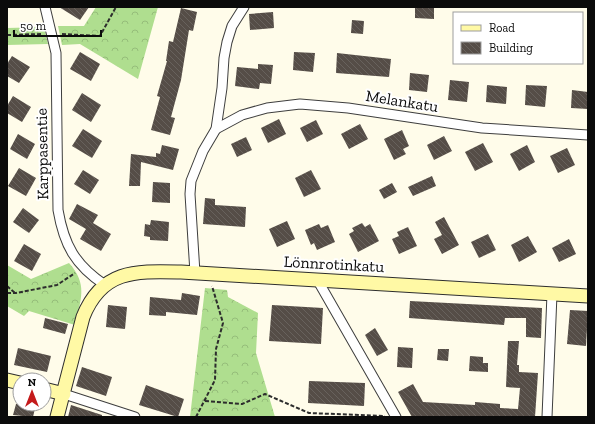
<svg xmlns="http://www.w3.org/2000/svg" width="595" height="424" font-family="'Zilla Slab',serif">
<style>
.forest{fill:url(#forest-crowns)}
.building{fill:url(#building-back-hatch)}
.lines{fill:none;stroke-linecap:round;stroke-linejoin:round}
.street-casing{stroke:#3e3e3e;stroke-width:11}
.secondary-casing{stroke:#2d2d2d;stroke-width:15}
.path{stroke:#2d2d2d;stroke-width:2;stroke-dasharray:4 2;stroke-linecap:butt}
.street{stroke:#fff;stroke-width:9}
.secondary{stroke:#fff9a5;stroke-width:13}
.labels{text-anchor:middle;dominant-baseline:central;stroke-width:4;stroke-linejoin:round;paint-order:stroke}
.street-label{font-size:16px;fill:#0b0b0b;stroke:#fff}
</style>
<defs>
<pattern id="forest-crowns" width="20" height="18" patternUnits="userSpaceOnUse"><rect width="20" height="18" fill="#afde8f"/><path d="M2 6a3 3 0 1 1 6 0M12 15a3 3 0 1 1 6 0" fill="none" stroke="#95bd7a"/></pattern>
<pattern id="building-back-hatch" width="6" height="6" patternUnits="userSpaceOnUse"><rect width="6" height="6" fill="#554d47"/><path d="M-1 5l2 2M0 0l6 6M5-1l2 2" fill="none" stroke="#68625d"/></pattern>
</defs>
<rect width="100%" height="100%" fill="#fffcea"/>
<g class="forest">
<polygon points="96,7 158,7 138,79 80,44 62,45 58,26 84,26"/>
<polygon points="44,27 48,44 7,45 7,28"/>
<path d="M69 263C88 284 81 299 75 325L29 311 24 316 7 306V265L31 279Z"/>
<polygon points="205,288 227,290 228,297 258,313 256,353 275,417 190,417"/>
</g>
<g class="building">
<polygon points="59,7 89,7 80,20"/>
<polygon points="415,7 434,7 434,19 415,18"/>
<polygon points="181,8 197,12 193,31 189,30 181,80 171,117 175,118 170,135 151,130 160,97 157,96 167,61 166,61 169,41 173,42"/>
<polygon points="273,12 274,28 250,30 249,14"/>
<polygon points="352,20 364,21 363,34 351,33"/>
<polygon points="80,52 100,64 91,81 70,69"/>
<polygon points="294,52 315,53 313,72 293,70"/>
<polygon points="337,53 391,59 389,77 336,73"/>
<polygon points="12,56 30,67 19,83 7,76 7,64"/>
<polygon points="258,64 273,65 271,84 260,83 259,89 235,86 237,67 258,69"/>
<polygon points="410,73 429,75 427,92 409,90"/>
<polygon points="450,80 469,82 467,102 448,100"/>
<polygon points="487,85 507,87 506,104 486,102"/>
<polygon points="526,85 547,86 545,107 525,105"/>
<polygon points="572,90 588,92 588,109 571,108"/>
<polygon points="82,93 101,105 91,122 72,110"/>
<polygon points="13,96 31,107 22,122 7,113 7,106"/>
<polygon points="279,119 286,134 268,143 261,128"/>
<polygon points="316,120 323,134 307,142 300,128"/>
<polygon points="360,124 368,139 349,149 341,134"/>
<polygon points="83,129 102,141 92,158 72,146"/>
<polygon points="402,130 409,146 403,149 406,154 394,160 384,139"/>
<polygon points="18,134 35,144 27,159 10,149"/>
<polygon points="444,136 452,151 434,160 427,145"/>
<polygon points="246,137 252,150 237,157 231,144"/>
<polygon points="483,143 493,162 475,171 465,152"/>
<polygon points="162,145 179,149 173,170 141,162 140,186 129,186 131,154 156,157 156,153 160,154"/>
<polygon points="527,145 535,162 519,171 510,154"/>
<polygon points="567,148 575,165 558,173 550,156"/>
<polygon points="19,168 36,178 26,196 8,186"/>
<polygon points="83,170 99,180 90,194 74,184"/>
<polygon points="311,170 321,189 304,197 295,178"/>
<polygon points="432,176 436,186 413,196 408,187"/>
<polygon points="153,182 170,183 170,203 152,202"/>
<polygon points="392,183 397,192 384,199 379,190"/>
<polygon points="205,198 215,199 215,205 246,207 245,227 203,224"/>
<polygon points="77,204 98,215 93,223 111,234 101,251 80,239 86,229 69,219"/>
<polygon points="23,208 39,220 29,233 13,222"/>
<polygon points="444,217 459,245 442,254 434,239 442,235 435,222"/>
<polygon points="151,220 169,222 168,241 150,240 150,237 144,236 145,224 150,225"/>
<polygon points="287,221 295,239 277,247 269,229"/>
<polygon points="362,223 365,227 370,224 379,241 358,252 349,234 354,231 352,228"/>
<polygon points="319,224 321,228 328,225 335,242 317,250 314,243 311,245 305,230"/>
<polygon points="408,227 417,246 399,254 392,239 399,236 397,232"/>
<polygon points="488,234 496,250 479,258 471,242"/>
<polygon points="528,236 537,252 519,262 511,245"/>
<polygon points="569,239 576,254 559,262 552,248"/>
<polygon points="24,244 41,254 32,271 14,261"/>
<polygon points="182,293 200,296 197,315 166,312 166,316 149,315 150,297 181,300"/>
<polygon points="410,301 542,308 541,338 526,337 526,318 505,318 504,325 409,318"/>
<polygon points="108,305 127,307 125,329 106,327"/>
<polygon points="272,305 323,308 321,344 269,341"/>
<polygon points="570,310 588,311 586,346 567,344"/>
<polygon points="45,318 68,324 65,334 43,328"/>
<polygon points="375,328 388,350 377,356 365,335"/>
<polygon points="508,341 519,341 517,365 519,365 519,372 538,373 535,417 412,417 398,392 413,384 423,402 475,405 475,402 500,404 500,408 518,409 520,388 506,387"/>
<polygon points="398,347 413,348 412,368 397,367"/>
<polygon points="18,348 51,356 47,372 14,365"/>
<polygon points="438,349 449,349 448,361 437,360"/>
<polygon points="470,356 483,357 483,363 488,363 488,372 469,371"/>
<polygon points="82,367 112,377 106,396 76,386"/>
<polygon points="309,381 365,383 364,406 308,403"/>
<polygon points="146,385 184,399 178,417 139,405"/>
<polygon points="16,404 36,404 33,417 13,415"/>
<polygon points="71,405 102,415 102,417 68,417"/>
</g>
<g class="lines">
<defs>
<g id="street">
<path d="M45 7 56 53 58 210C64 245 75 265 105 285"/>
<polyline points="216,129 242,115 267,108 300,104 348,108 482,128 588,135"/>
<polyline points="195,273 190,194 191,181 203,151 216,129 222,88 224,58 227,42 232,26 244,7"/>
<polyline points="318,281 396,417"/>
<polyline points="64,394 135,417"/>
<polyline points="547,417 552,294"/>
</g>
<g id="secondary">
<polyline points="7,380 20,383"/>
<polyline points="44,389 64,394"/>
<path d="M57 417 83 317C102 269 136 271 181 272L588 296"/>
</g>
</defs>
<use href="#street" class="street-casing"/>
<use href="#secondary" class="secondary-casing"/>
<g class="path">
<polyline points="62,34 100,36 116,7"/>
<polyline points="7,35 42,34"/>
<polyline points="7,286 15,293"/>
<polyline points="7,293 16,293 57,285 75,273"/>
<polyline points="205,401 242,404 265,394 309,413 385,416"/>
<polyline points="196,417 215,380 216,349 223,323 212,286"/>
</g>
<use href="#street" class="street"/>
<use href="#secondary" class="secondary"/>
</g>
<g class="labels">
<g class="street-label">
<text transform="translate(402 101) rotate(9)">Melankatu</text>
<text transform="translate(42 154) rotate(-91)">Karppasentie</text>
<text transform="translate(334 264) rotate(3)">Lönnrotinkatu</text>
</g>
</g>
<rect width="595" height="424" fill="none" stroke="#0b0b0b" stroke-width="16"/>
<rect x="453" y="12" width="130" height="52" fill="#ffffff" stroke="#9d9d9d"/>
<rect x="461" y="25" width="20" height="6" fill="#fff9a5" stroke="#9d9d9d"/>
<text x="489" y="32" font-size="12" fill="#0b0b0b">Road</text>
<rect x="461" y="42" width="20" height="12" fill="url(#building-back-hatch)" stroke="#9d9d9d"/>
<text x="489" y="52" font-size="12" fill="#0b0b0b">Building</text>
<g transform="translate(32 392)"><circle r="19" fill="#ffffff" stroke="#9d9d9d"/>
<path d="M0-3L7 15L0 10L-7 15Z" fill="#c41a1b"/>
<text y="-6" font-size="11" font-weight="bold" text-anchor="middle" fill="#0b0b0b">N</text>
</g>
<path d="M14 30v6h87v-6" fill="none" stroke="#0b0b0b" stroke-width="2"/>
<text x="20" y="30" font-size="12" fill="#0b0b0b" stroke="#ffffff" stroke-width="3" paint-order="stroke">50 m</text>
</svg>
